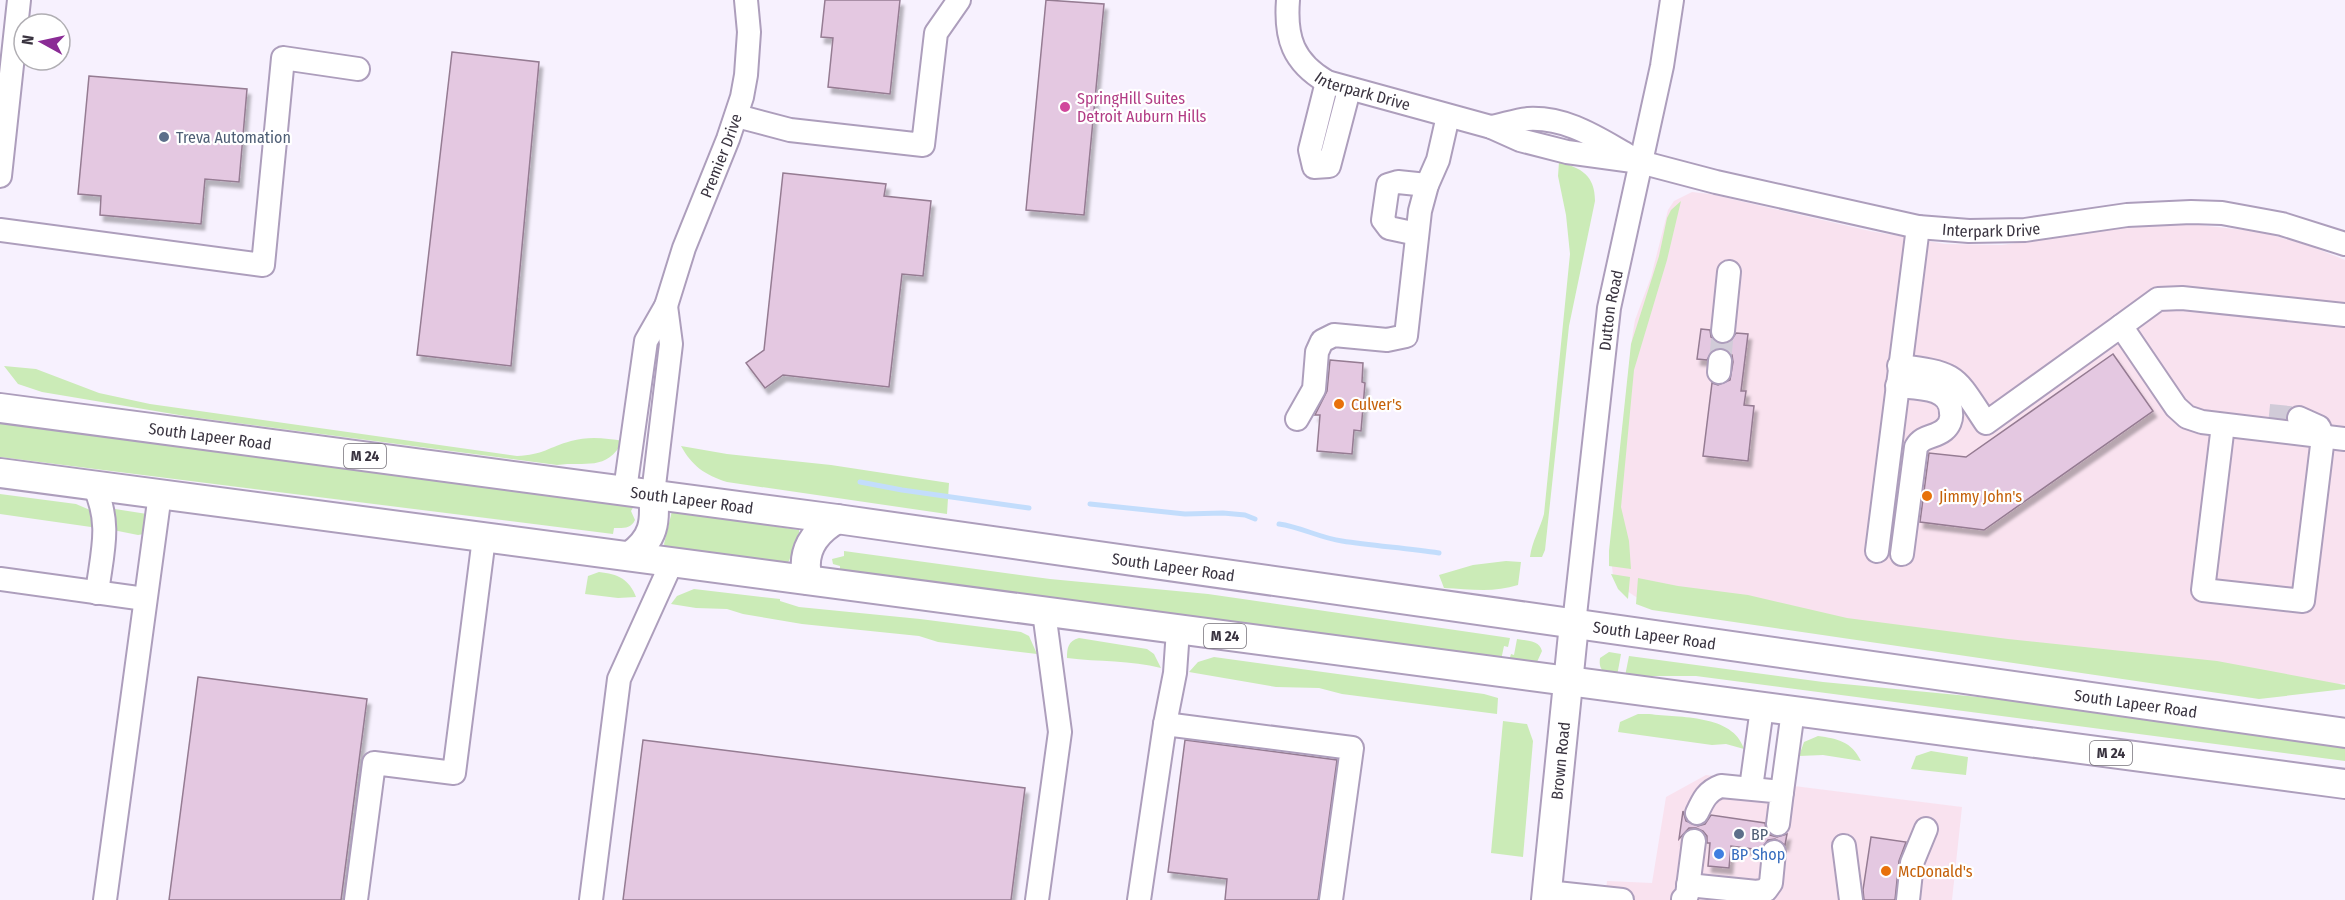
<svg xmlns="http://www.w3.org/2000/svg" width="2345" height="900" font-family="'Fira Sans Condensed',sans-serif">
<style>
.commercial{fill:#f9e2ef}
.green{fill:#cbebb7}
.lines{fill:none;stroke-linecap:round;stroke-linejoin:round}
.stream{stroke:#c3ddfc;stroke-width:5}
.building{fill:#e4c8e1;stroke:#957b92;stroke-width:1.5;filter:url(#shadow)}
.minor-tunnel{stroke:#d1cbd8;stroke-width:22;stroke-dasharray:22 11;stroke-linecap:butt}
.minor-casing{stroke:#ad9ebc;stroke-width:26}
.major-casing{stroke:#ad9ebc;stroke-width:32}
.minor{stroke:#fff;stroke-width:22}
.major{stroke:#fff;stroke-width:28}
.hotel-dot{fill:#d1479c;stroke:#fff;stroke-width:2}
.service-dot{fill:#5c6f8a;stroke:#fff;stroke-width:2}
.food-dot{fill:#e8710a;stroke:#fff;stroke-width:2}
.shop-dot{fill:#3f7fe0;stroke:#fff;stroke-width:2}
.labels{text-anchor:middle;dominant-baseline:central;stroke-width:4.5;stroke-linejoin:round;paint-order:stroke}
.shield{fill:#fff;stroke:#757179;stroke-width:1.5}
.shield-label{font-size:15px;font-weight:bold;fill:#3a3440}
.street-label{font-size:16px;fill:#3a3440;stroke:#fff}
.hotel-label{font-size:16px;fill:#b23c85;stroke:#fff;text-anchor:start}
.service-label{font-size:16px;fill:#4e5e75;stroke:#fff;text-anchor:start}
.food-label{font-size:16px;fill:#c56008;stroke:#fff;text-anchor:start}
.shop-label{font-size:16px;fill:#366cbe;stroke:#fff;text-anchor:start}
</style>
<defs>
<filter id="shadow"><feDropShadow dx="3.5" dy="6" stdDeviation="1.5" flood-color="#0004"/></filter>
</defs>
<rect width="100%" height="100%" fill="#f7f1fe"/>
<g class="commercial">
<polygon points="1692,192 1710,194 1870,231 1945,244 2002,245 2125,228 2167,225 2199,225 2262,232 2313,247 2345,260 2345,683 2266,695 1652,603 1636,597 1621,587 1613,576 1610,547 1632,338 1635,320 1651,277 1668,210 1674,201"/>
<polygon points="1706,775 1962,807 1952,900 1605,900 1607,881 1652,883 1666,797"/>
</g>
<g class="green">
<path d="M1559 162C1581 168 1595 175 1595 201L1569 326 1545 550 1542 557H1530C1532 541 1540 529 1544 514L1570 254 1566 215 1558 176Z"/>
<polygon points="1681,201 1667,260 1634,370 1621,507 1629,541 1631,569 1609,566 1609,551 1631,344 1659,256 1667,218 1671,210"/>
<path d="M4 366 36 369 99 393 150 404 517 456C543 455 549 447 571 441 588 436 606 438 623 441 606 472 586 461 557 465L191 417 42 392 18 384Z"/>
<path d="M0 423 629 504 634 506 631 511 635 520C631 529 623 528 614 528L613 534 0 457Z"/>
<path d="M681 446 727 454 831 465 949 483 947 514 727 482C705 475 692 466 681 446Z"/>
<polygon points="0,494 76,504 90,510 95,514 98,528 0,514"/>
<polygon points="115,509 147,514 144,534 138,535 113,530"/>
<polygon points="672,511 799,530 799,533 789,561 786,564 665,547 664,544"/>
<polygon points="844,551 1050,579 1208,594 1510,638 1508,647 1504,646 1501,660 840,572 840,566 833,564 832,559 844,556"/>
<path d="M1506 561 1521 562 1518 585C1494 593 1469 589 1444 588L1439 575 1473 565Z"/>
<path d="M599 572C618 574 629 579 636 597L618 598 585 594 588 576Z"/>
<polygon points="1611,574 1630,577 1628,599 1618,589"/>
<polygon points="1638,578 1678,586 1748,595 1847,618 2008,639 2217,661 2345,685 2345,689 2259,699 1652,610 1636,604"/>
<polygon points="694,589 780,599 780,601 799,607 920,619 1021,632 1029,636 1037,654 938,642 919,636 802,624 743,614 727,609 696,608 671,604 677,596"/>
<path d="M1079 638 1147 649 1154 654 1161 668C1131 660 1099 662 1067 658 1067 648 1068 641 1079 638Z"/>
<path d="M1517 639C1528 641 1539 640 1542 651L1537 662 1531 664 1509 661 1511 654 1514 655Z"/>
<path d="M1609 652 1621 654 1617 676C1606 673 1598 672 1600 658Z"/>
<polygon points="1629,656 1823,682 1999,699 2345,746 2345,761 1696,676 1625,676"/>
<polygon points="1214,657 1484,694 1498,698 1497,714 1342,694 1319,688 1276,687 1189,672 1198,662"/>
<path d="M1638 714H1649C1680 718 1733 714 1744 749L1726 744 1712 745 1618 732 1620 722Z"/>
<polygon points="1503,721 1527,724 1533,741 1523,857 1491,853"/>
<path d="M1818 736C1838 739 1851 741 1861 761L1823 755 1799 756 1804 742Z"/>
<polygon points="1931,751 1968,757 1966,775 1911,769 1916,756"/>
</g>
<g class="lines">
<g class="stream">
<polyline points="860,482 902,490 1029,508"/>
<polyline points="1090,504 1185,514 1223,513 1245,515 1255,519"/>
<path d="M1279 524C1301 527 1320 538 1342 541 1374 546 1407 548 1439 553"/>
</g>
</g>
<g class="building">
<polygon points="825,0 900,0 890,94 828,87 833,38 821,37"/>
<polygon points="1046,0 1104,4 1084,215 1026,210"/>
<polygon points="452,52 539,62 511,366 417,355"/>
<polygon points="89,76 247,89 239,182 205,179 201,224 100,215 101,196 78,194"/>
<polygon points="783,173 886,184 884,196 931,201 923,276 902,274 889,387 783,375 765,388 746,363 764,350"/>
<polygon points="1701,329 1710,330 1711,337 1721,344 1729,343 1736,333 1748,334 1741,391 1746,391 1744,405 1754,406 1748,461 1703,456 1712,383 1718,385 1730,380 1733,362 1732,355 1722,348 1714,349 1707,360 1697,359"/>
<polygon points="2113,354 2153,411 1984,530 1920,522 1929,453 1966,457"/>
<polygon points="1330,360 1363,363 1362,382 1365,383 1361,431 1354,430 1352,454 1317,451 1320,415 1315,415 1327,391"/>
<polygon points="198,677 367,699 341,900 169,900"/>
<polygon points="643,740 1025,788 1011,900 623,900"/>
<polygon points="1185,740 1337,760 1318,900 1225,900 1227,879 1168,872"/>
<polygon points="1683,811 1686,821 1698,826 1705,824 1711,815 1765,823 1766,830 1770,835 1777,837 1787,834 1785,845 1775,839 1768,840 1761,850 1731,846 1729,868 1708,866 1710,843 1707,843 1707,836 1703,831 1696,828 1689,828 1679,839"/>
<polygon points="1871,837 1906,842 1899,861 1895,900 1864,900 1863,890"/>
</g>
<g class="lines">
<g class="minor-tunnel">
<polyline points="1720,361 1723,331"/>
<polyline points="2269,415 2299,418"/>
</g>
<defs>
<g id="minor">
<path id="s1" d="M1288 0C1285 38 1293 62 1327 82L1491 127 1520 140 1567 152 1640 162 1716 182 1918 227 1969 231 2025 230 2127 215 2191 212 2222 213 2282 224 2345 244"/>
<polyline points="1327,82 1310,150 1314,167 1329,166 1349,90"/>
<polyline points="737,116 790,130 923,145 936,33 959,0"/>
<path d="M1491 127C1503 125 1516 120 1528 119 1567 117 1597 138 1629 156"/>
<polyline points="0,176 19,0"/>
<polyline points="0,230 263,265 283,58 358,69"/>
<polyline points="1417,234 1389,228 1383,220 1388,185 1398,182 1427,185"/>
<polyline points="2121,326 2158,299 2182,298 2345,315"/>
<polyline points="1723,331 1729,272"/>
<path d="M1899 366C1958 373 1954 375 1986 423L2121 326 2176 407 2187 417 2202 422 2345 439"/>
<polyline points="1719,372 1720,361"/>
<path d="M1897 386C1916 388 1951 386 1951 413 1952 419 1949 426 1944 430 1934 438 1923 435 1916 447L1902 554"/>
<polyline points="1297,419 1314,389 1317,352 1322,341 1334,335 1387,340 1406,336 1420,211 1427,185 1438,160 1448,116"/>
<polyline points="2223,425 2203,590 2303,601 2323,437 2319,427 2299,418"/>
<path d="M94 486C112 524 102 552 97 593"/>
<path id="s2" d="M625 490 646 341 666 306 684 248 728 139 742 97 746 75 749 32 746 0"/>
<polyline points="653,494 671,344 666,306"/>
<polyline points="1877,551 1918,227"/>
<polyline points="0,579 145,599"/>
<path id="s3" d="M1574 624 1609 308 1662 66 1672 0"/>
<polyline points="1165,724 1352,748 1331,900"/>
<polyline points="1751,788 1762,708"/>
<polyline points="1782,792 1793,711"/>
<path d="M1697 813C1703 800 1707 791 1721 786L1782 792 1778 824"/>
<polyline points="1844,846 1851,900"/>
<polyline points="1688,885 1757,892 1766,890 1771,883 1774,852"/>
<polyline points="1547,892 1622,900"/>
<polyline points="1683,899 1687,895 1694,841"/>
<polyline points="105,900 160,494"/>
<polyline points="356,900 374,763 454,773 484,538"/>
<polyline points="591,900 619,679 672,562"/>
<polyline points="1037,900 1060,732 1044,612"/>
<polyline points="1139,900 1165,724 1175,673 1178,630"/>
<polyline points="1908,900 1912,863 1926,829"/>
</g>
<g id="major">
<path id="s4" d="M0 408 837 519 2345 733"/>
<polyline points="0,473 2345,784"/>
<path d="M630 556C654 539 656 522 653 494"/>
<path d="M808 580C800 552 814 532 837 519"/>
<path id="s5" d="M1546 900 1574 624"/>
</g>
</defs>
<use href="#minor" class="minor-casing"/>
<use href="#major" class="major-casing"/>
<use href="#minor" class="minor"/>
<use href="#major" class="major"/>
</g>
<circle class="hotel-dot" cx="1065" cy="107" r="6"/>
<g class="service-dot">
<circle cx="164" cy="137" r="6"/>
<circle cx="1739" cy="834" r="6"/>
</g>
<g class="food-dot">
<circle cx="1339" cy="404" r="6"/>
<circle cx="1927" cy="496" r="6"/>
<circle cx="1886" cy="871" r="6"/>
</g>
<circle class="shop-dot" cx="1719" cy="854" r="6"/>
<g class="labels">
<g class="shield">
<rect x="344" y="444" width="42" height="24" rx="4.5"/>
<rect x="1204" y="624" width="42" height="24" rx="4.5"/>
<rect x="2090" y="741" width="42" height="24" rx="4.5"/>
</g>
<g class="shield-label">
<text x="365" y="456">M 24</text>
<text x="1225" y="636">M 24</text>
<text x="2111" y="753">M 24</text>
</g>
<g class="street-label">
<text stroke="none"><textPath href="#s1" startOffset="134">Interpark Drive</textPath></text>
<text stroke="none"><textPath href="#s2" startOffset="351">Premier Drive</textPath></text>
<text stroke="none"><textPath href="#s1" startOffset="780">Interpark Drive</textPath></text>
<text stroke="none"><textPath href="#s3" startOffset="316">Dutton Road</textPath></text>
<text stroke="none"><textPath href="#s4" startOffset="212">South Lapeer Road</textPath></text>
<text stroke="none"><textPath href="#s4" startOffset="698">South Lapeer Road</textPath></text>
<text stroke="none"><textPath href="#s4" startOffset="1184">South Lapeer Road</textPath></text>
<text stroke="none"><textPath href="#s4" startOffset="1670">South Lapeer Road</textPath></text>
<text stroke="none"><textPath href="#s4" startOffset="2156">South Lapeer Road</textPath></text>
<text stroke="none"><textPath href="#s5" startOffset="140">Brown Road</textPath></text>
</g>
<g class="hotel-label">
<text x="1077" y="98">SpringHill Suites<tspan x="1077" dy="18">Detroit Auburn Hills</tspan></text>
</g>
<g class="service-label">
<text x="176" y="137">Treva Automation</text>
<text x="1751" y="834">BP</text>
</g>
<g class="food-label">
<text x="1351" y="404">Culver's</text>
<text x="1939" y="496">Jimmy John's</text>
<text x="1898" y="871">McDonald's</text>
</g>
<g class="shop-label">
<text x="1731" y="854">BP Shop</text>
</g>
</g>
<g transform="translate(42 42) rotate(278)"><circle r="28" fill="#ffffff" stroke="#b0aeb3" stroke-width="1.5"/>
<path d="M0-4.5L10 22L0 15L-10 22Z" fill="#8a2b95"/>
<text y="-9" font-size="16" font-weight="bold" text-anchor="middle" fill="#3a3440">N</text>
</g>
</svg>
